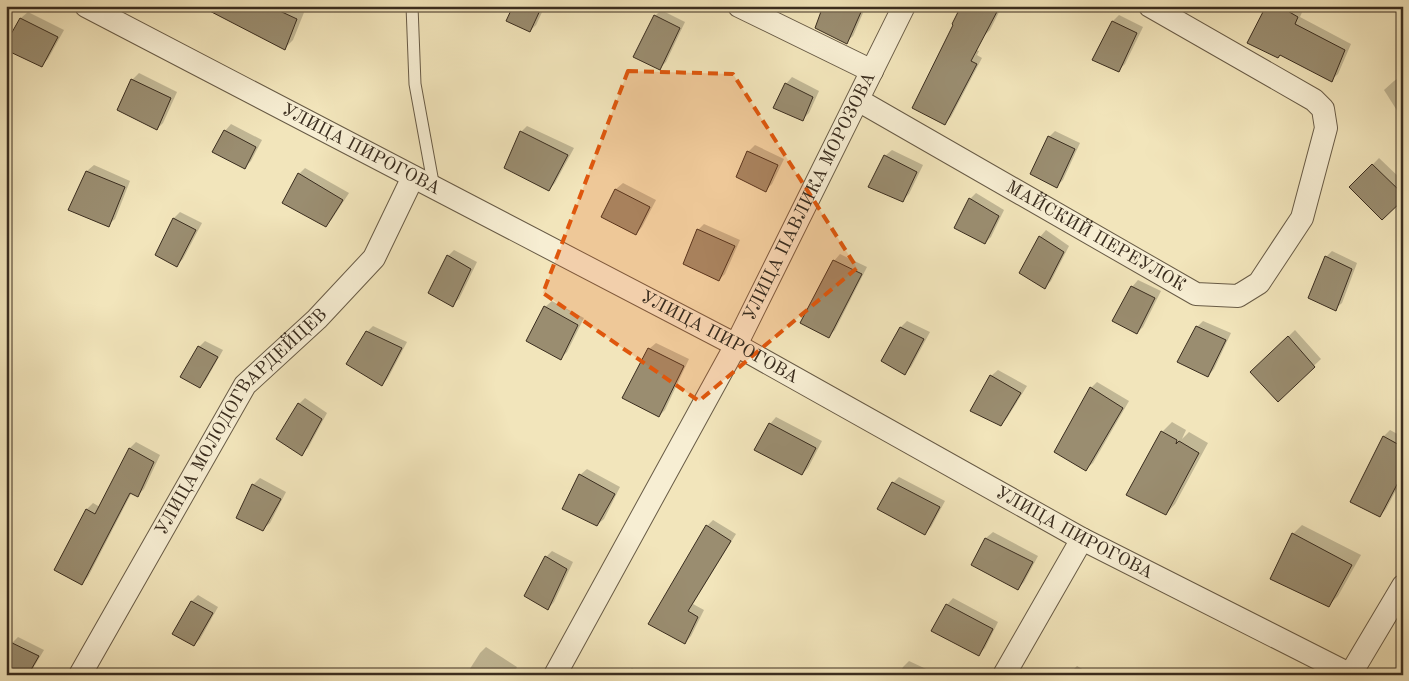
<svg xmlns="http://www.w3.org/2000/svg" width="1409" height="681" font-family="'Old Standard TT',serif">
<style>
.shadow{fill:#0003}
.building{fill:#9a8d70;stroke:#3a2d1f}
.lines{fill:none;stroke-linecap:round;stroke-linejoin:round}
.lane-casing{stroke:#685b46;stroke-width:13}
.street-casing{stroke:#685b46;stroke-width:24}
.lane{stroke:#f7eed3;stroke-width:11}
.street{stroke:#f7eed3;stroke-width:22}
.marked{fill:#df570d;fill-opacity:0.2;stroke:#df570d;stroke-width:4;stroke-dasharray:10 6;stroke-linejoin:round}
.labels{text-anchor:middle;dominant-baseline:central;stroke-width:4.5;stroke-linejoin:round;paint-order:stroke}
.street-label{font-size:18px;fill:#3a2d1f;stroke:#f7eed3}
</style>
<rect width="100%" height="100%" fill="#f2e5bb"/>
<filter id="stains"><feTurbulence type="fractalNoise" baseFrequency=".004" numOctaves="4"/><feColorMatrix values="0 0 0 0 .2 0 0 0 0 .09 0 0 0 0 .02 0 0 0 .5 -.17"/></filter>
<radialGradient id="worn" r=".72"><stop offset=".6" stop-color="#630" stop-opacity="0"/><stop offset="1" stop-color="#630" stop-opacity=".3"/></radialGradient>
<g class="shadow">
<polygon points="204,6 297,6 305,10 293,40 284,49"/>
<polygon points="515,6 545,6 536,25 530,31"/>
<polygon points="824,6 866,6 853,36 846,42"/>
<polygon points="962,6 1002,6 990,30 984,36"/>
<polygon points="1189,6 1205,6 1200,11"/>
<polygon points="1268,6 1296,6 1303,10 1300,17 1351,44 1338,74 1331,80"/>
<polygon points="661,10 685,22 666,62 659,69 655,16"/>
<polygon points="28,12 64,30 48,59 42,65 6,46 21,18"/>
<polygon points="1119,15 1143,27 1125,64 1118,71 1113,21"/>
<polygon points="951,40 979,51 977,55 982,58 951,117 945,123"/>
<polygon points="139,73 177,92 163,123 157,129 132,80"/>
<polygon points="1403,75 1403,120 1384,90 1394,81"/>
<polygon points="792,77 819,91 809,113 803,119 786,84"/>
<polygon points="231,124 262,140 251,161 245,167 225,131"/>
<polygon points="527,126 574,148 555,183 549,190 521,132"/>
<polygon points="1055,131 1080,143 1063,180 1057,186 1049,137"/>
<polygon points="755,145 784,159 772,184 766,190 737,176 748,152"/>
<polygon points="892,150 923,165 909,194 902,201 885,156"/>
<polygon points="1379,158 1403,181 1403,199 1351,187"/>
<polygon points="94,165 130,181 115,219 108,225 70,209 87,171"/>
<polygon points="305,168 349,193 332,219 326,226 299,174"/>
<polygon points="623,183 656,200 642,227 636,234 603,216 616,189"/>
<polygon points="976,193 1004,210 991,237 985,243 970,199"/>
<polygon points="180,212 202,223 183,259 177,265 174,218"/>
<polygon points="704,224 740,240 725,274 719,280 698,230"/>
<polygon points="1046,230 1069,246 1051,281 1045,287 1040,237"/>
<polygon points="454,250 477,262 459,299 452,305 448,256"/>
<polygon points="1332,251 1357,263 1342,303 1335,309 1326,257"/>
<polygon points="840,254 867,267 835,330 829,336 834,261"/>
<polygon points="1138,280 1161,291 1143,327 1137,333 1132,287"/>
<polygon points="552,301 584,318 567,352 561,358 545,307"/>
<polygon points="907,321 930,332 911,367 905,373 901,327"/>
<polygon points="1203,321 1231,333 1214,369 1208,376 1197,327"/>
<polygon points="373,326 407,342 388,378 382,385 367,332"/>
<polygon points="1295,330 1321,359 1278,400 1252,372"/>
<polygon points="205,341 223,350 206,380 200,386 199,347"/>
<polygon points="656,343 689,359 665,410 659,416 649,349"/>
<polygon points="998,370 1027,386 1007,418 1000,425 991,376"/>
<polygon points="1097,382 1129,401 1093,463 1086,469 1091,388"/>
<polygon points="305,398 327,413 308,448 302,454 299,404"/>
<polygon points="776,417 822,441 808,468 802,474 770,424"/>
<polygon points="1172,422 1186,430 1182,439 1189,432 1208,443 1175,504 1166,514 1128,494 1162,432"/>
<polygon points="1390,430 1403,437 1403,477 1386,509 1380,516 1384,436"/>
<polygon points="136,442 160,455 144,489 138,495 132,492 88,577 82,583 87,509 93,503 100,507 130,448"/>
<polygon points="587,469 620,487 604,519 597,525 580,475"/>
<polygon points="899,477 945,501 931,527 925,533 893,483"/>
<polygon points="260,478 286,492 270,523 263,529 237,517 253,485"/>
<polygon points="713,520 736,534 693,604 704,610 691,636 685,643 650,623 707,526"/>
<polygon points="1302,525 1361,555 1338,596 1328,606 1293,534"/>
<polygon points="993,532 1038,556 1024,582 1018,589 972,564 986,538"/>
<polygon points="552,551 573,562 554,602 548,609 546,557"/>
<polygon points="198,595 218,607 200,639 194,645 174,633 192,601"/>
<polygon points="953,598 998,622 985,648 978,655 947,605"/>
<polygon points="18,637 44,650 29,675 13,675 12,643"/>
<polygon points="486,647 517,667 513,675 466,675 480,653"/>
<polygon points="909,661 939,675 899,675 903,667"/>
<polygon points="1077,666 1093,675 1068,675"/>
<polygon points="632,668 644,675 625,675"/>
<polygon points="1239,670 1247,675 1234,675"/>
</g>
<g class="building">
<polygon points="200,6 269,6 297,19 285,50"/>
<polygon points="513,6 542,6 530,32 506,21"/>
<polygon points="823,6 846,6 861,12 847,44 815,28"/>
<polygon points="961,6 1000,6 971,61 977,64 945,125 912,108 953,25 952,24"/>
<polygon points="1266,6 1279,6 1298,17 1295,24 1345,50 1332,82 1280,55 1278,58 1247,43"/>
<polygon points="654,15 680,28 660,70 633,57"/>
<polygon points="20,18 58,37 42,67 6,50 6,43"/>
<polygon points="1112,21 1137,33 1119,72 1092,60"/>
<polygon points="131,79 171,98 157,130 117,110"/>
<polygon points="785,83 813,97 803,121 773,108"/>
<polygon points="224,130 256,147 245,169 212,152"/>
<polygon points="520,131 568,155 549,191 504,168"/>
<polygon points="1048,136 1075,149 1057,188 1030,174"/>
<polygon points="747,151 778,165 766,192 736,177"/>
<polygon points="884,155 917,172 903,202 868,187"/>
<polygon points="1372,164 1403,194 1403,200 1382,220 1349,187"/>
<polygon points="86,171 125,187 109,227 68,210"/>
<polygon points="298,173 343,200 326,227 282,203"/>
<polygon points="615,189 650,207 636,235 601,217"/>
<polygon points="969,198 999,216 985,244 954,228"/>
<polygon points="173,218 196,230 177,267 155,255"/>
<polygon points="697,229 735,246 719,281 683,264"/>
<polygon points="1039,236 1064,252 1045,289 1019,273"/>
<polygon points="447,255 471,269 453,307 428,293"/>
<polygon points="1325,256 1352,269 1336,311 1308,298"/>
<polygon points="833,260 862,274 829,338 800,323"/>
<polygon points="1131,286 1155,298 1137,334 1112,321"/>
<polygon points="544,306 578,325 561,360 526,341"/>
<polygon points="1196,326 1226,340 1208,377 1177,362"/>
<polygon points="900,327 924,339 905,375 881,361"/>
<polygon points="366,331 402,348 382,386 346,364"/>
<polygon points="1288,336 1315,367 1278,402 1250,372"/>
<polygon points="198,346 218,357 200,388 180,377"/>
<polygon points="648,348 684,366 659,417 622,398"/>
<polygon points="990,375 1021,393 1001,426 970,411"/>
<polygon points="1090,387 1123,408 1086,471 1054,452"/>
<polygon points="298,403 322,419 302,456 276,439"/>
<polygon points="769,423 816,448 802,475 754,450"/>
<polygon points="1161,431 1177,440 1176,444 1179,441 1199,453 1166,515 1126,495"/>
<polygon points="1383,436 1403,447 1403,473 1380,517 1350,502"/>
<polygon points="129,448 154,462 138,497 130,493 82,585 54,570 86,509 95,514"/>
<polygon points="579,474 615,494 597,526 562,509"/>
<polygon points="892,482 940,507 925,535 877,509"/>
<polygon points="252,484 281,499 263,531 236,518"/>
<polygon points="706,525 731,541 688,611 698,617 685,644 648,624"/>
<polygon points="1292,533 1352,565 1329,607 1270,579"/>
<polygon points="985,538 1033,562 1018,590 971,565"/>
<polygon points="545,556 567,569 548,610 524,596"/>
<polygon points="191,601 213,613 194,646 172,634"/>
<polygon points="946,604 993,629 979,656 931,631"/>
<polygon points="6,640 39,656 28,675 6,675"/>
</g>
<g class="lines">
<defs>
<polyline id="lane" points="412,6 415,84 434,188"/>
<g id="street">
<path id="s1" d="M86 6 736 345 1082 539 1351 675"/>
<polyline points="739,6 872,71"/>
<path id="s2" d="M858 100 1196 294 1238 296 1259 283 1302 218 1326 128 1323 109 1314 100 1150 6"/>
<path id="s3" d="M80 675 245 385 317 319 374 258 413 177"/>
<path id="s4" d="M555 675 736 345 904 6"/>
<polyline points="1004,675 1082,539"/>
<polyline points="1350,675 1403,586"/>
</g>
</defs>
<use href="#lane" class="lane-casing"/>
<use href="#street" class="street-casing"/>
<use href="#lane" class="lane"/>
<use href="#street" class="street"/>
</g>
<path class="marked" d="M628 71 733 74 857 268 699 401 543 293Z"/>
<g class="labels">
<g class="street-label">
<text stroke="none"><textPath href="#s1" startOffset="310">УЛИЦА ПИРОГОВА</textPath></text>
<text stroke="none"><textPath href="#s4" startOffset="542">УЛИЦА ПАВЛИКА МОРОЗОВА</textPath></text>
<text stroke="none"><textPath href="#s2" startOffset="274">МАЙСКИЙ ПЕРЕУЛОК</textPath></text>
<text stroke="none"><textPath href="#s1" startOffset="715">УЛИЦА ПИРОГОВА</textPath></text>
<text stroke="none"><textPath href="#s3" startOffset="302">УЛИЦА МОЛОДОГВАРДЕЙЦЕВ</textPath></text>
<text stroke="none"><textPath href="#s1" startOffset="1120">УЛИЦА ПИРОГОВА</textPath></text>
</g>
</g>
<rect width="1409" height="681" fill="none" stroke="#f2e5bb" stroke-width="25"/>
<rect x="8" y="8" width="1394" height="666" fill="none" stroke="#3a2d1f" stroke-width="2.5"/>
<rect x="12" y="12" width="1384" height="656" fill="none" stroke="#3a2d1f"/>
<rect width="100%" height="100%" filter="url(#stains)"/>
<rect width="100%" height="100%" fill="url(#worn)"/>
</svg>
